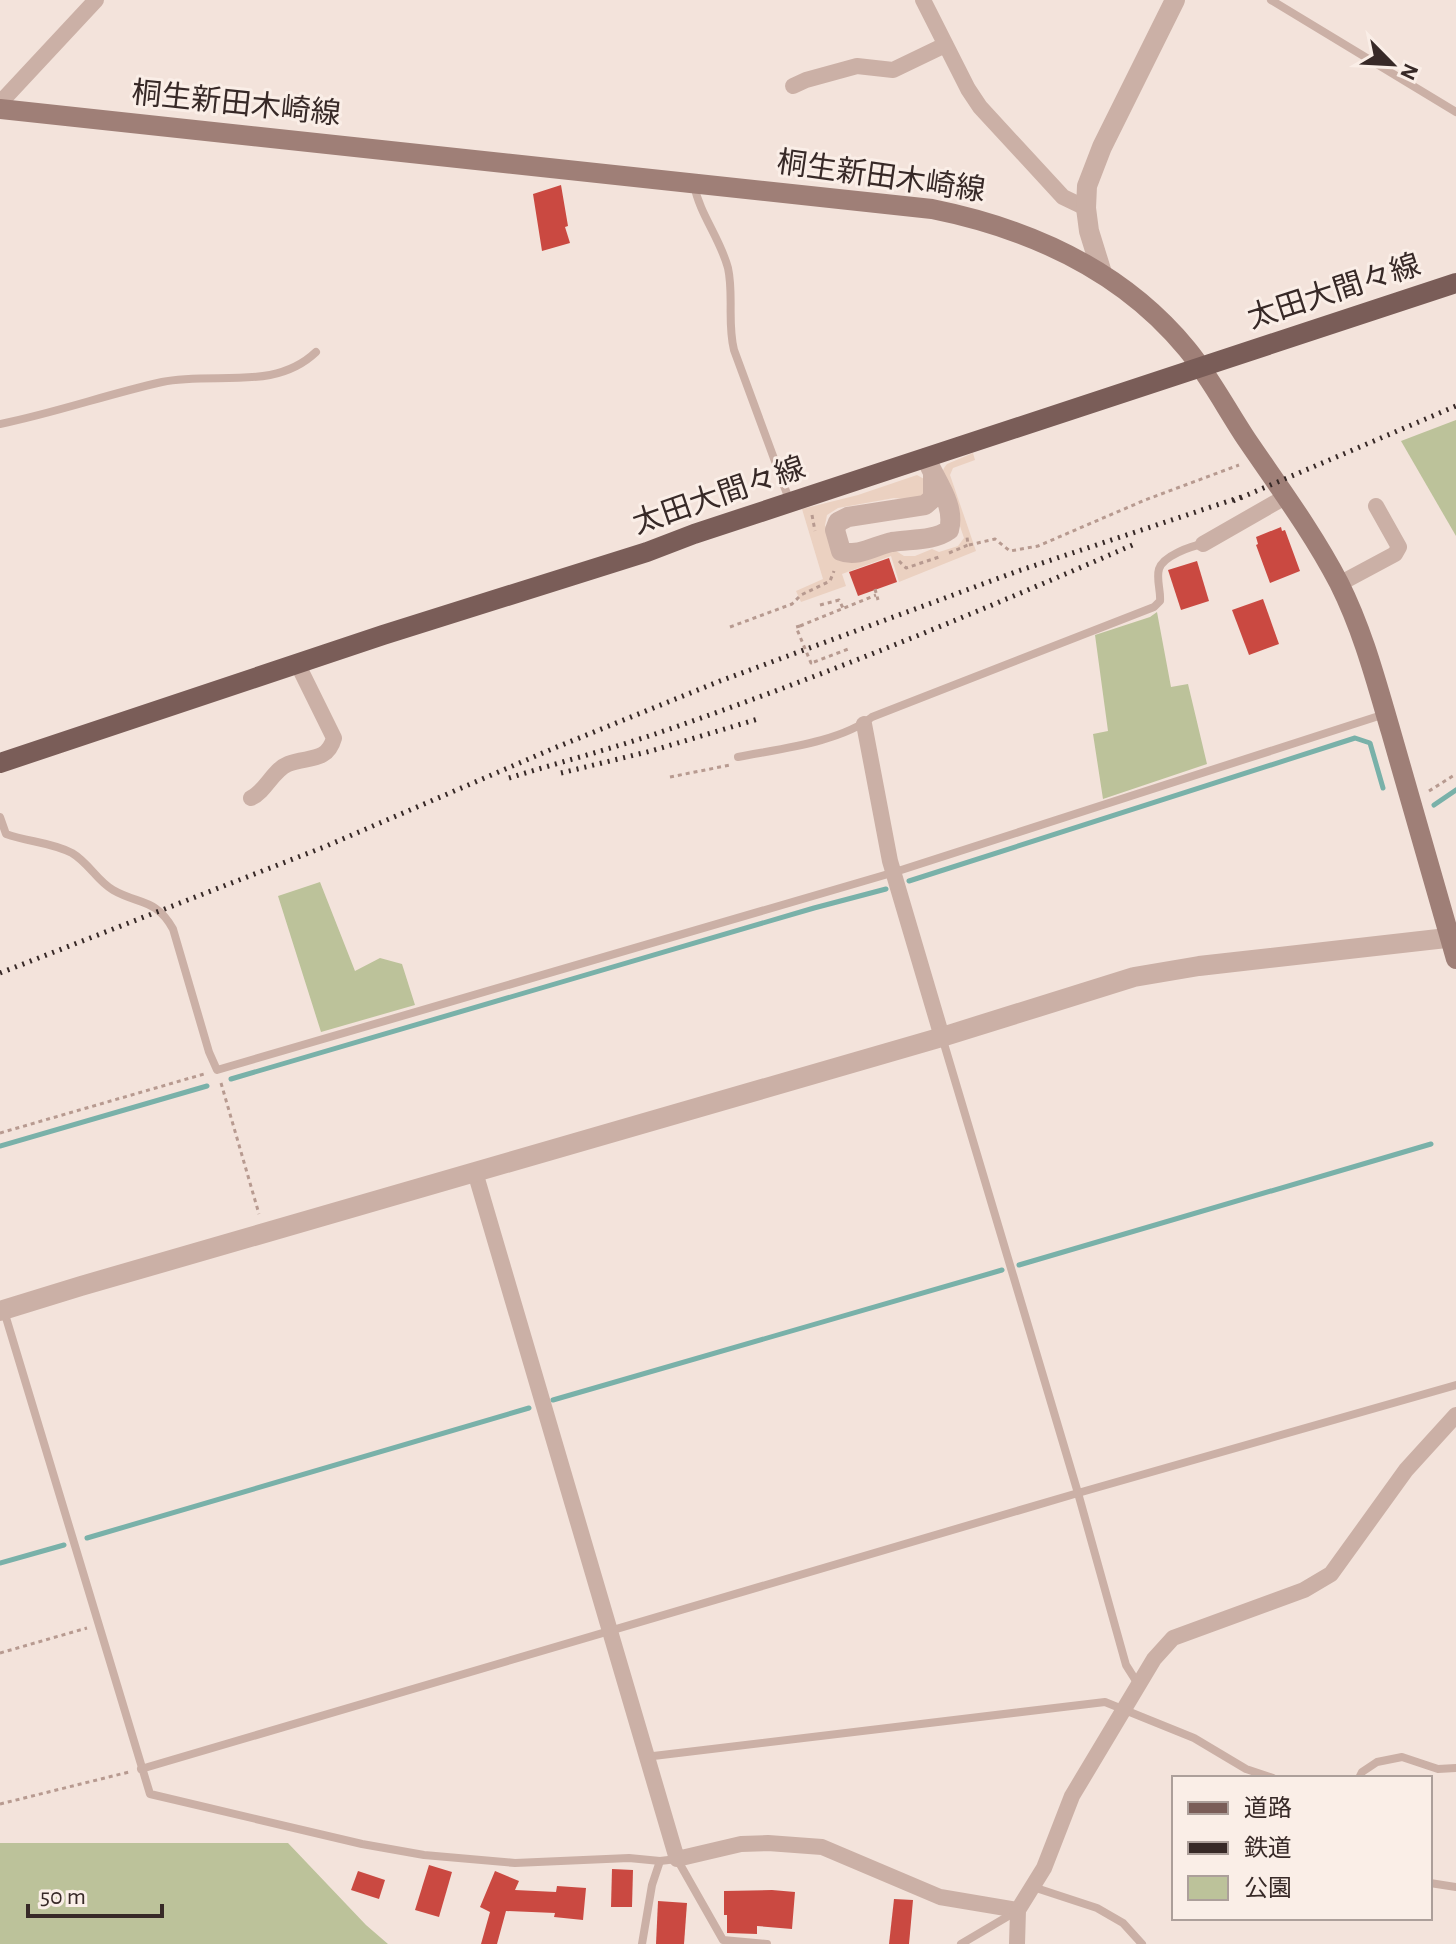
<svg xmlns="http://www.w3.org/2000/svg" width="1456" height="1944" font-family="'Alegreya Sans','Noto Sans JP',sans-serif">
<style>
.green{fill:#bcc29a}
.plaza{fill:#ebd1c1}
.lines{fill:none;stroke-linecap:round;stroke-linejoin:round}
.stream{stroke:#79b1a9;stroke-width:5}
.building{fill:#ca4941}
.path{stroke:#b79a90;stroke-width:3;stroke-dasharray:4 4;stroke-linecap:butt}
.service{stroke:#cbb0a6;stroke-width:8}
.minor{stroke:#cbb0a6;stroke-width:16}
.tertiary{stroke:#cbb0a6;stroke-width:20}
.secondary{stroke:#9f7f77;stroke-width:20}
.primary{stroke:#7a5d58;stroke-width:20}
.rail{stroke:#372927;stroke-width:5;stroke-dasharray:2 6;stroke-linecap:butt}
.path-bridge{stroke:#b79a90;stroke-width:3;stroke-dasharray:4 4;stroke-linecap:butt}
.labels{text-anchor:middle;dominant-baseline:central;stroke-width:6;stroke-linejoin:round;paint-order:stroke}
.street-label{font-size:30px;fill:#372927;stroke:#faeee7}
</style>
<rect width="100%" height="100%" fill="#f3e3db"/>
<g class="green">
<polygon points="1456,420 1456,536 1401,441"/>
<polygon points="1157,612 1171,687 1188,684 1207,764 1103,799 1093,734 1108,731 1095,635 1150,617"/>
<polygon points="320,882 355,971 380,958 402,964 415,1005 321,1032 278,896"/>
<polygon points="0,1843 288,1843 366,1925 388,1944 0,1944"/>
</g>
<polygon class="plaza" points="973,453 975,460 953,468 950,475 976,551 899,582 891,556 842,574 846,586 801,602 796,591 823,579 802,509 858,495 917,475 924,479 926,494 916,500 894,498 838,508 827,515 825,525 835,556 893,549 904,556 915,556 932,549 939,552 958,546 964,538 942,473 944,468 947,464"/>
<g class="lines">
<g class="stream">
<polyline points="1434,805 1456,790"/>
<polyline points="909,881 1355,738 1370,743 1383,788"/>
<polyline points="231,1079 814,908 886,889"/>
<polyline points="0,1146 207,1086"/>
<polyline points="1019,1265 1431,1144"/>
<polyline points="553,1400 1002,1270"/>
<polyline points="87,1538 529,1408"/>
<polyline points="0,1563 64,1545"/>
</g>
</g>
<g class="building">
<polygon points="561,185 568,226 565,227 570,243 542,251 533,194"/>
<polygon points="1281,527 1282,531 1285,530 1300,571 1270,583 1256,545 1258,544 1256,537"/>
<polygon points="889,558 897,582 858,596 849,572"/>
<polygon points="1197,561 1209,601 1181,610 1168,570"/>
<polygon points="1263,599 1279,644 1249,655 1232,610"/>
<polygon points="429,1865 452,1872 439,1917 415,1910"/>
<polygon points="612,1869 633,1870 632,1907 611,1907"/>
<polygon points="358,1871 385,1880 379,1899 351,1890"/>
<polygon points="495,1871 519,1881 515,1890 556,1892 557,1886 586,1888 583,1920 554,1917 555,1913 506,1911 497,1944 481,1944 490,1912 480,1907"/>
<polygon points="772,1890 795,1892 792,1929 757,1926 757,1934 727,1933 727,1915 724,1915 724,1891"/>
<polygon points="894,1899 913,1900 909,1944 889,1944"/>
<polygon points="658,1901 687,1903 684,1944 656,1944"/>
</g>
<g class="lines">
<g class="path">
<polyline points="812,515 815,531"/>
<polyline points="969,545 995,539 1010,551 1038,546 1145,500 1239,465"/>
<polyline points="949,553 968,545 967,537"/>
<polyline points="899,561 906,568 942,556"/>
<polyline points="875,589 878,600"/>
<polyline points="820,605 839,600 843,608"/>
<polyline points="800,626 876,595"/>
<polyline points="730,627 792,604 801,595 830,581 834,571"/>
<polyline points="814,662 851,648"/>
<polyline points="670,777 730,765"/>
<polyline points="1429,791 1456,774"/>
<polyline points="221,1083 259,1214"/>
<polyline points="0,1133 204,1074"/>
<polyline points="0,1653 87,1628"/>
<polyline points="0,1804 129,1772"/>
</g>
<g class="service">
<polyline points="1271,0 1456,112"/>
<path d="M694 185C700 215 720 238 728 268 734 295 727 323 734 350L790 502"/>
<path d="M0 424C55 413 108 394 162 382 215 371 274 392 316 352"/>
<path d="M738 757C778 749 841 742 872 717L1154 607 1160 601C1161 591 1156 579 1159 569 1163 556 1191 546 1203 544"/>
<path d="M0 817 6 834C28 842 51 842 72 853 89 863 97 881 113 890 139 905 156 898 173 929L209 1052 217 1070 895 872 1385 714"/>
<polyline points="942,1037 1078,1493 1126,1665 1138,1684"/>
<polyline points="4,1311 150,1794 362,1844 424,1855 515,1863 629,1858 660,1861 677,1859 723,1940 767,1944"/>
<polyline points="645,1757 1105,1702 1194,1738 1246,1769 1273,1778"/>
<polyline points="141,1769 1078,1493 1456,1385"/>
<polyline points="1359,1778 1362,1772 1377,1762 1402,1757 1438,1769 1456,1768"/>
<polyline points="1430,1883 1456,1887"/>
<polyline points="1033,1887 1097,1908 1123,1923 1142,1944"/>
<polyline points="642,1944 652,1885 660,1861"/>
<polyline points="961,1944 1017,1911"/>
</g>
<g class="minor">
<polyline points="923,0 968,89 980,107 1063,197 1086,208"/>
<polyline points="793,86 806,80 857,66 893,70 945,45"/>
<polyline points="0,103 96,0"/>
<polyline points="1203,544 1285,497"/>
<polyline points="1339,584 1395,554 1399,547 1376,506"/>
<polyline points="864,724 890,861 942,1037"/>
<path d="M251 798C266 791 273 770 288 764 308 756 327 763 334 738L298 665"/>
<polyline points="475,1172 677,1859 741,1844 768,1843 822,1847 940,1897 1018,1910"/>
<polyline points="1017,1944 1018,1910 1044,1868 1072,1796 1154,1659 1173,1638 1304,1590 1331,1574 1406,1470 1456,1415"/>
</g>
<g class="tertiary">
<polyline points="1102,273 1089,231 1086,208 1087,186 1102,147 1175,0"/>
<path d="M926 458C935 480 956 505 949 530 934 541 911 539 892 542 876 545 858 558 841 551L835 530 838 522 848 517 925 505 933 498V475"/>
<polyline points="0,1311 81,1286 942,1037 1134,977 1199,966 1456,937"/>
</g>
<path class="secondary" d="M0 109 932 209C1031 229 1122 270 1187 349 1210 377 1227 410 1247 440 1279 487 1313 533 1339 583 1363 631 1376 681 1391 732 1413 808 1434 884 1456 959"/>
<polyline class="primary" points="0,763 383,635 647,552 694,534 1456,283"/>
<g class="rail">
<polyline points="1233,501 1456,406"/>
<polyline points="561,773 651,751 758,719"/>
<path d="M509 778C557 763 607 750 655 734 819 678 979 612 1137 543"/>
<polyline points="0,973 324,847 552,749 720,681 1018,571 1241,497"/>
</g>
<polyline class="path-bridge" points="800,626 796,627 811,663 814,662"/>
</g>
<g class="labels">
<g class="street-label">
<text transform="translate(236 104) rotate(6)">桐生新田木崎線</text>
<text transform="translate(881 177) rotate(8)">桐生新田木崎線</text>
<text transform="translate(1334 292) rotate(-18)">太田大間々線</text>
<text transform="translate(719 496) rotate(-19)">太田大間々線</text>
</g>
</g>
<rect x="1172" y="1776" width="260" height="144" fill="#faeee7" stroke="#ac9f9a" stroke-width="2"/>
<rect x="1188" y="1802" width="40" height="12" fill="#7a5d58" stroke="#ac9f9a" stroke-width="2"/>
<text x="1244" y="1816" font-size="24" fill="#372927">道路</text>
<rect x="1188" y="1842" width="40" height="12" fill="#372927" stroke="#ac9f9a" stroke-width="2"/>
<text x="1244" y="1856" font-size="24" fill="#372927">鉄道</text>
<rect x="1188" y="1876" width="40" height="24" fill="#bcc29a" stroke="#ac9f9a" stroke-width="2"/>
<text x="1244" y="1896" font-size="24" fill="#372927">公園</text>
<g transform="translate(1392 64) rotate(114)" stroke="#faeee7" stroke-width="6" paint-order="stroke">
<path d="M0-6L14 30L0 20L-14 30Z" fill="#372927"/>
<text y="-12" font-size="22" font-weight="bold" text-anchor="middle" fill="#372927">N</text>
</g>
<path d="M28 1904v12h134v-12" fill="none" stroke="#372927" stroke-width="4"/>
<text x="40" y="1904" font-size="24" fill="#372927" stroke="#faeee7" stroke-width="6" paint-order="stroke">50 m</text>
</svg>
